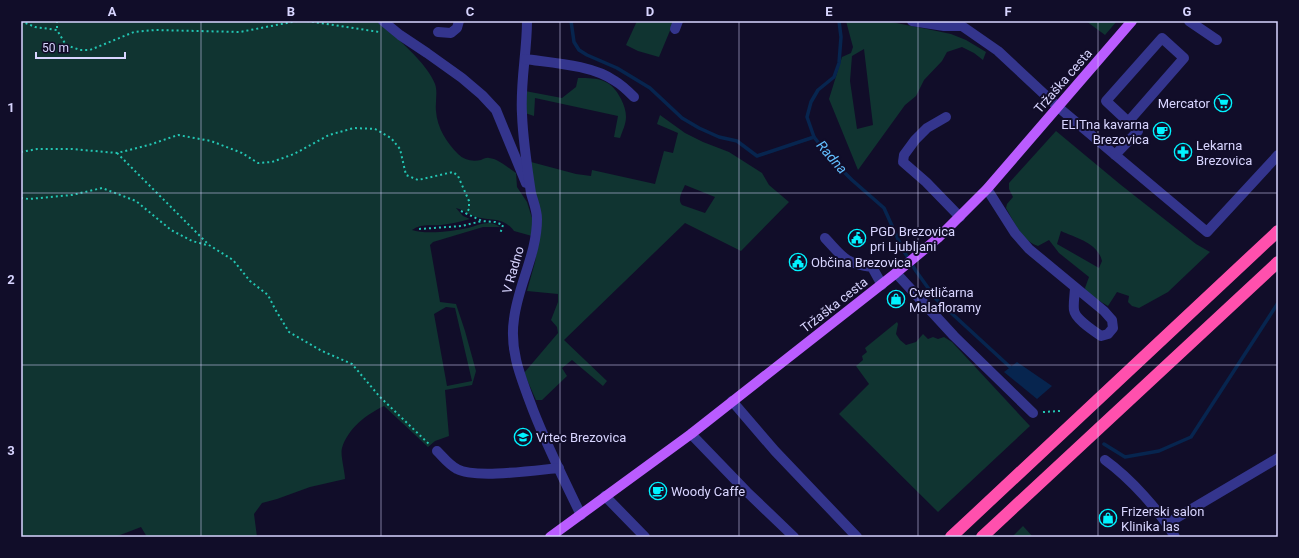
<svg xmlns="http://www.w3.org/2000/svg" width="1299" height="558" font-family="Roboto,sans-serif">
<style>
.green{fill:#103431;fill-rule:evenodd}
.water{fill:#07254f}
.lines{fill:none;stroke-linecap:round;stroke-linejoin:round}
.stream{stroke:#07254f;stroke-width:3.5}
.path{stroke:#23c6b3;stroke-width:2;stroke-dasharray:2 3;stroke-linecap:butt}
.minor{stroke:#34358d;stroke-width:10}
.major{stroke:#ba5cff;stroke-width:10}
.highway{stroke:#ff50ad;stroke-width:12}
.grid{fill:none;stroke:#d8d5ff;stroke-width:1;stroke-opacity:0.55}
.labels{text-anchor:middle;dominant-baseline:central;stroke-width:4;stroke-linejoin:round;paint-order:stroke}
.street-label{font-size:13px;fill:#d8d5ff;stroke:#110d29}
.poi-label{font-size:13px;fill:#d8d5ff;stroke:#110d29;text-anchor:start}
.water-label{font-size:14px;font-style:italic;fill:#63bfff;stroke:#110d29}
.neatline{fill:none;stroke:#d8d5ff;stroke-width:1.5}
.grid-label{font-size:13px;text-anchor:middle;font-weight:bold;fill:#d8d5ff}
</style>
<rect width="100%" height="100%" fill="#110d29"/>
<g class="green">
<path d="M21 21H377C394 35 428 64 435 84 438 92 435 102 436 111 437 128 447 143 458 154 464 160 472 162 481 160 483 159 487 157 489 158 499 159 508 168 516 173L517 187 527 202 532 218V236L514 231C504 217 491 221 476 217 468 215 465 210 456 208L463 216 470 219C460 222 450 224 441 225 431 226 421 223 412 230 426 235 453 231 468 228 479 225 490 219 500 227H483L433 242 430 245 440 302 456 304 465 331 476 371 472 385 445 390 449 436 435 441 428 447 384 406C367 414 348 428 342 448 340 455 345 471 345 479L310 487 277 499 262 503 254 514 257 537H147L141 527 115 537H21ZM446 307 455 308 472 381 447 386 434 314Z"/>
<polygon points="637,21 674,21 659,57 638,51 626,45"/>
<path d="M846 21H886L927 29 951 34 966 40 986 52 983 60 974 53 962 47 947 52 942 61 924 80 916 96 905 105 858 170 829 99 842 57 851 53 853 47ZM864 49 873 125 857 129 850 81 852 56Z"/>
<polygon points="1086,21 1117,21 1105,35"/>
<path d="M578 78C599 78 611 79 621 99 624 105 626 111 626 117 626 124 622 132 620 138L614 137 618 116 535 98 534 116 525 113V91L562 98 576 87Z"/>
<path d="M660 115 685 133 703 142 729 152 762 173 769 185 789 202 741 251 685 223 564 340 607 381 603 386 572 360 562 368 567 376 542 400H536L524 373 558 333 557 327 551 320 558 302V294L527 291 535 262 539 238 531 162 576 174 591 176 592 170 655 184 664 151 673 153 678 133 657 124ZM685 185 715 197 705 213 682 205C677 199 682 192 685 185Z"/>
<path d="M1056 131 1121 185 1196 244 1210 252 1168 292 1139 308 1132 306 1128 302 1129 296 1117 292 1108 306 1086 293 1085 288 1089 277 1059 253 1049 240 1038 246C1020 239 1015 223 1006 208L1007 204 1013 197 1009 189V183ZM1061 231C1076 238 1098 243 1102 261L1099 268 1057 244Z"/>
<polygon points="897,322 898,324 896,334 900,340 906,345 916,342 923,334 928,339 933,337 938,339 944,337 952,342 1030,426 938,512 839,414 869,384 856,366 863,360 862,356 867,352 865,348"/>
<polygon points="1023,526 1033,537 1012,537"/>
</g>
<polygon class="water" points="1017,362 1052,386 1037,399 1004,372"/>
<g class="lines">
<g class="stream">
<polyline points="571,21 574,42 579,50 587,55 617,68 650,88 682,118 699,128 719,137 737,141 757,156 814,137 832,160 852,180 884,208 902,248 916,271 936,299 1010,367"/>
<polyline points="814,137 807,117 811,102 818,90 834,77 839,63 841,37 839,21"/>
<polyline points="1104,444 1125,457 1159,451 1191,437 1278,303"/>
</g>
<g class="path">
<polyline points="21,21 35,27 57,30 66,45 80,50 90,50 134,32 155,30 240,32 297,21"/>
<polyline points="57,21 57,30"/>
<polyline points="307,21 379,32"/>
<polyline points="21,137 21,147"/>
<polyline points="21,152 37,149 72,149 117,153 149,145 178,135 211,141 242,153 258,163 272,162 294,154 329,135 354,128 375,129 391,138 400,149 406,175 418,180 453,172 458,176 469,201 469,209 466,214"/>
<polyline points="117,153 209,245 233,260 250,281 268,295 275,309 289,332 322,351 352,364 380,397 430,445"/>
<polyline points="21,198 29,199 72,195 102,188 136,201 171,230 192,241 207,245"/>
<polyline points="461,211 482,221 495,222 503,225 500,234"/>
<polyline points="419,229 462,226 482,221"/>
<polyline points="1043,412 1060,411"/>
</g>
<g class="minor">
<polyline points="383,21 400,35 427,53 462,78 482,95 496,110 526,183"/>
<path d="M527 21C527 52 520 83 522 114 523 140 527 167 531 193 533 201 537 210 537 219 537 254 518 285 514 319 509 352 522 380 533 410 547 446 564 480 581 515"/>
<polyline points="912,21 944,26 962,26 998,51 1058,107 1207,232 1278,155"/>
<polyline points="1189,21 1217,40"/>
<polyline points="675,29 678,21"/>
<polyline points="438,32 451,33 457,28 459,21"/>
<path d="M525 59C553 63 592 65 615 81 622 85 628 91 634 97"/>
<polyline points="946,117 927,128 915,140 904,155 903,162 926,182 960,217"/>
<polyline points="1115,155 1138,131 1106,101 1162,38 1184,58 1128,122"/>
<path d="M987 189 1015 233 1029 249 1104 311 1112 320 1113 328 1108 334 1101 336C1094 331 1075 319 1074 310 1073 303 1075 294 1075 287"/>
<path d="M825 238C842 256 845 264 872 267L882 285"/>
<polyline points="896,273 954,336 1033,413"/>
<polyline points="732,401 775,451 857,537"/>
<polyline points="691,434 747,492 794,537"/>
<path d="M437 451C443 457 449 465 457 469 475 479 537 470 559 468"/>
<path d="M1105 460C1130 478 1160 511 1175 537"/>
<polyline points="605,496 645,537"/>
<polyline points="1168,523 1278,458"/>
</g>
<polyline class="major" points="550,537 691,434 896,273 938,238 987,189 1132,21"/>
<g class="highway">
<polyline points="951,537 1278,231"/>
<polyline points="982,537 1278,262"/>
</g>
</g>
<path class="grid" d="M201 21V537M381 21V537M560 21V537M739 21V537M918 21V537M1098 21V537M21 193H1278M21 365H1278"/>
<defs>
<symbol id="supermarket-ring" viewBox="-11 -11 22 22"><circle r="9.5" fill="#110d29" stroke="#01f3ff" stroke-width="1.5"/><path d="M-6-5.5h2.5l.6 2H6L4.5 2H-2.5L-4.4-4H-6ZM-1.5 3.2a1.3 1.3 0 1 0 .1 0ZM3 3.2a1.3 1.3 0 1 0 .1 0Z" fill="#01f3ff"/></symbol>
<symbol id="cafe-ring" viewBox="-11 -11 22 22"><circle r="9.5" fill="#110d29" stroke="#01f3ff" stroke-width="1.5"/><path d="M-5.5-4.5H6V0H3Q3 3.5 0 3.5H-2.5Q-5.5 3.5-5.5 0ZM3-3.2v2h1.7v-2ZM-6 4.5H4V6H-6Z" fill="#01f3ff"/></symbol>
<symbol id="pharmacy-ring" viewBox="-11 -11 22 22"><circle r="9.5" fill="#110d29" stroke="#01f3ff" stroke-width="1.5"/><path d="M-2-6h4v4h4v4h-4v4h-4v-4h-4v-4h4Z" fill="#01f3ff"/></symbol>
<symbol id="civic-ring" viewBox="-11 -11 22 22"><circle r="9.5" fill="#110d29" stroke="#01f3ff" stroke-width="1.5"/><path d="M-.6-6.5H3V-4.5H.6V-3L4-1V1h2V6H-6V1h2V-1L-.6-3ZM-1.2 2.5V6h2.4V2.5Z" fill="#01f3ff"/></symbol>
<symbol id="shop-ring" viewBox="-11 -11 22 22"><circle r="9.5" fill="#110d29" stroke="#01f3ff" stroke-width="1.5"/><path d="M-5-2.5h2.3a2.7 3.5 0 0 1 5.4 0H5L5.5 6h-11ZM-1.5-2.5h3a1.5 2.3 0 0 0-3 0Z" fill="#01f3ff"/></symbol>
<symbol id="school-ring" viewBox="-11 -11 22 22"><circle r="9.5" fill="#110d29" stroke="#01f3ff" stroke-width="1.5"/><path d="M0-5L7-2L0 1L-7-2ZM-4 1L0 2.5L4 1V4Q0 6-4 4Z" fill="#01f3ff"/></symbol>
</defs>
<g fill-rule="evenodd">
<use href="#supermarket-ring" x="1213" y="93" width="20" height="20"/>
<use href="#cafe-ring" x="1152" y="121" width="20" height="20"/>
<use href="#pharmacy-ring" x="1173" y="142" width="20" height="20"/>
<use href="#civic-ring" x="847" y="228" width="20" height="20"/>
<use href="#civic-ring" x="788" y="252" width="20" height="20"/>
<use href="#shop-ring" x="886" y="289" width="20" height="20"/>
<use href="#school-ring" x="513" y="427" width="20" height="20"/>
<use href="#cafe-ring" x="648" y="481" width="20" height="20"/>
<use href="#shop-ring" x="1098" y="508" width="20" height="20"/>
</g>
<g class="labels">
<g class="street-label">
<text transform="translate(1063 81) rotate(-49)">Tržaška cesta</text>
<text transform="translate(513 270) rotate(-74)">V Radno</text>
<text transform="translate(834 305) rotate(-38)">Tržaška cesta</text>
</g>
<g class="poi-label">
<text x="1210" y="103" text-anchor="end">Mercator</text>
<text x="1149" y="124" text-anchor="end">ELITna kavarna<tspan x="1149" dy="15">Brezovica</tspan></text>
<text x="1196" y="145">Lekarna<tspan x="1196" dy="15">Brezovica</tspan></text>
<text x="870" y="231">PGD Brezovica<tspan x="870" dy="15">pri Ljubljani</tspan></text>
<text x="811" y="262">Občina Brezovica</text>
<text x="909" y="292">Cvetličarna<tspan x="909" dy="15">Malafloramy</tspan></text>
<text x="536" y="437">Vrtec Brezovica</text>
<text x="671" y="491">Woody Caffe</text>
<text x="1121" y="511">Frizerski salon<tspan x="1121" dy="15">Klinika las</tspan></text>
</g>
<g class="water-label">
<text transform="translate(832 157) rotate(49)">Radna</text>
</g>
</g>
<rect width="1299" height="558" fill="none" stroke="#110d29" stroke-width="44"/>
<path d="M36 52v6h89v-6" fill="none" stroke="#d8d5ff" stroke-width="2"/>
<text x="42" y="52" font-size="12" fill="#d8d5ff" stroke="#110d29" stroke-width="3" paint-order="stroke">50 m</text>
<rect x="22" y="22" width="1255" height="514" class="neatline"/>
<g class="grid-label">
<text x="112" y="16">A</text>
<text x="291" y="16">B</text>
<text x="470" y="16">C</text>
<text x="650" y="16">D</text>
<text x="829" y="16">E</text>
<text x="1008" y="16">F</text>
<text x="1187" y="16">G</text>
<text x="11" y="112">1</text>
<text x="11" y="284">2</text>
<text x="11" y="455">3</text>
</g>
</svg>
